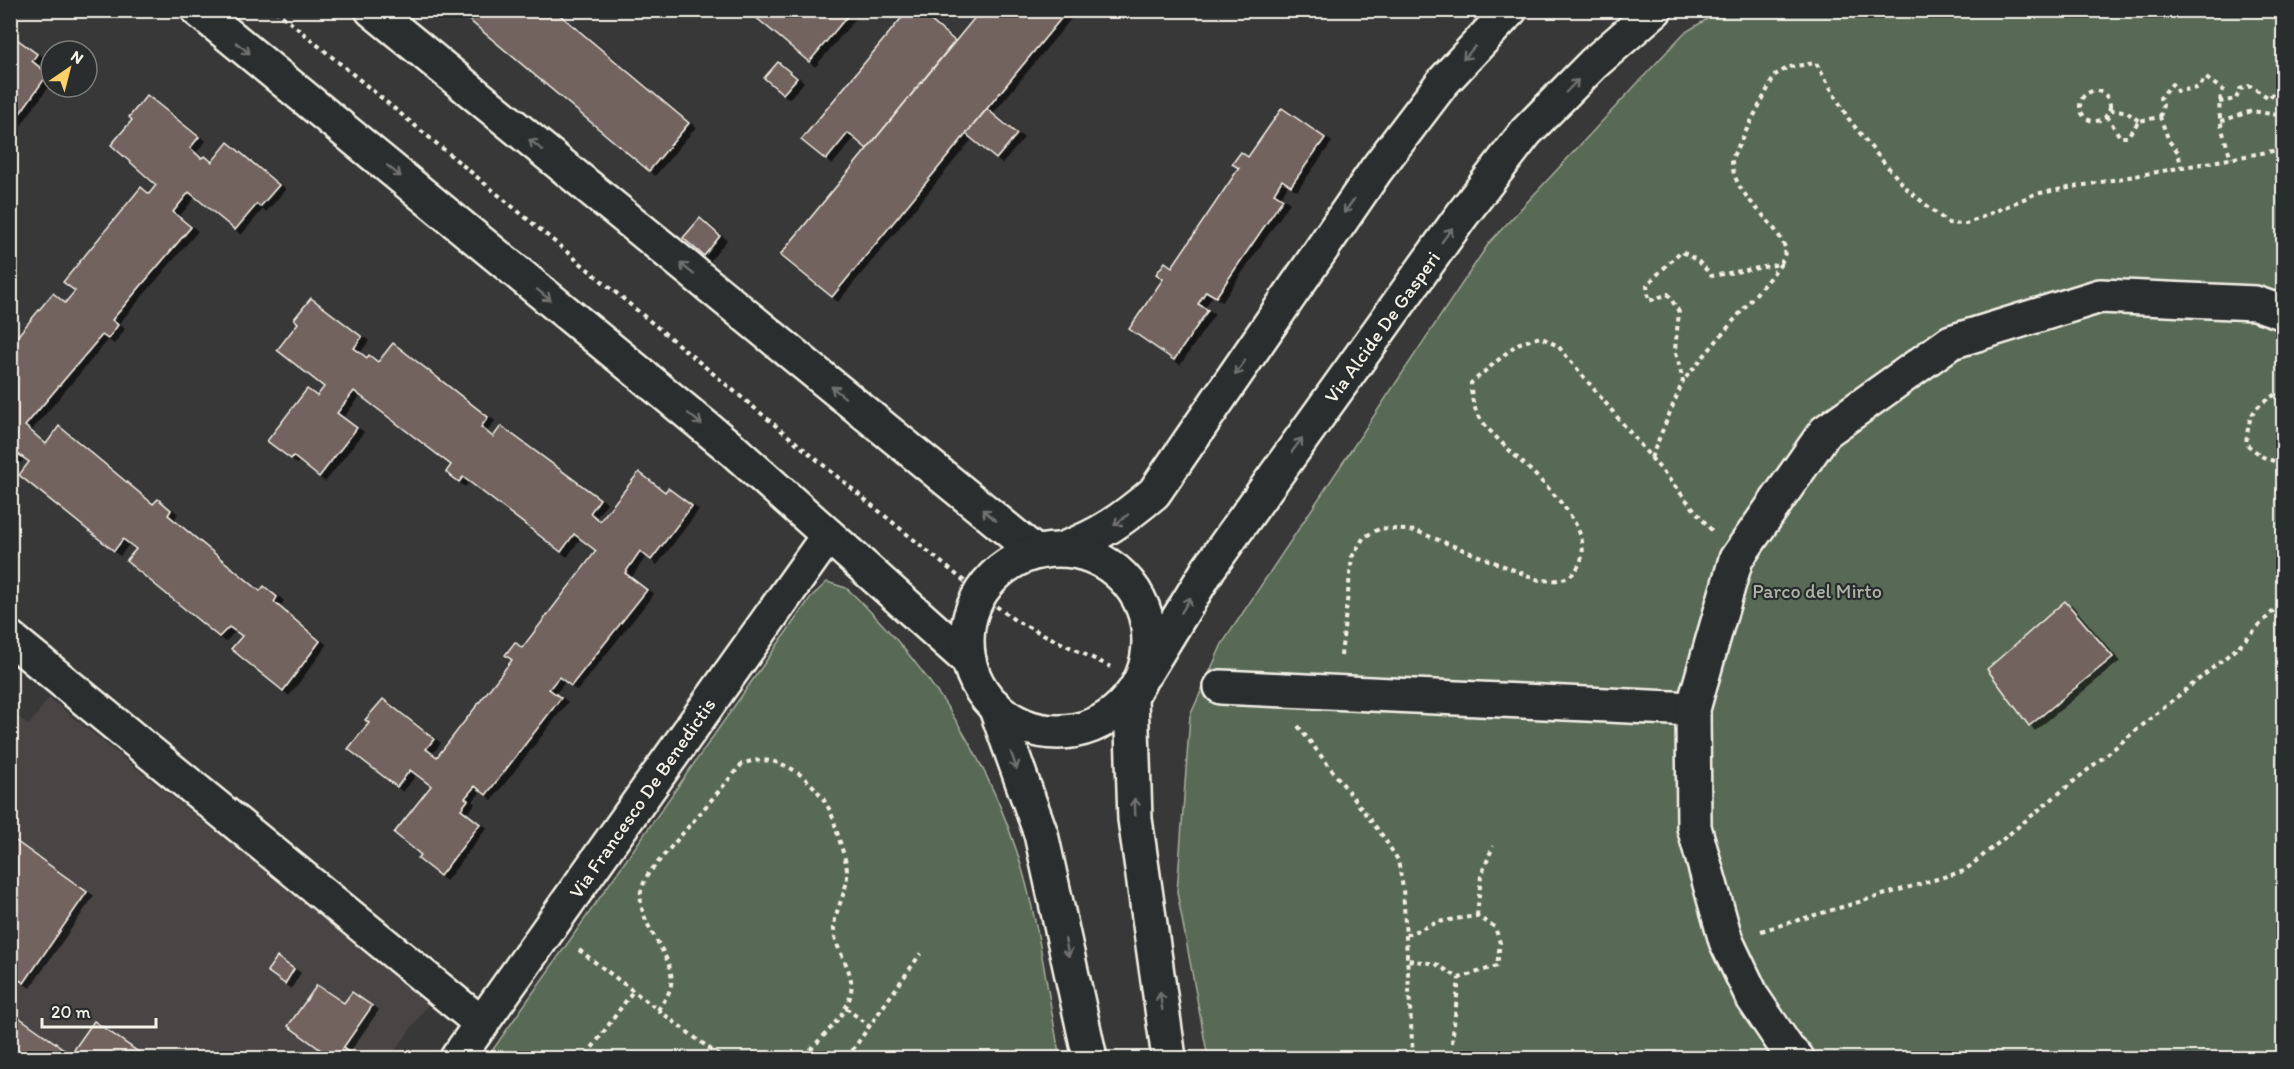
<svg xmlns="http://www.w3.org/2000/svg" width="2294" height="1069" font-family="Itim,sans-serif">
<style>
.built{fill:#494544}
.green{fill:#586a54;stroke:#a6ae9e;stroke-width:1.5}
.building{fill:#72645f;stroke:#f4f1e8;stroke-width:1.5;filter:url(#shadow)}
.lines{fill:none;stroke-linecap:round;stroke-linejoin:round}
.street-casing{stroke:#f4f1e8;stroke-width:38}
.path{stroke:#f4f1e8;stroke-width:4;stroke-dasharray:4.5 4.5;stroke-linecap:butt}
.street{stroke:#2a2d2e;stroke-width:33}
.oneway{stroke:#71726f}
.labels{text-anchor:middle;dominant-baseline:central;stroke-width:4.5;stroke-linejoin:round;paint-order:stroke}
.street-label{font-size:20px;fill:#f4f1e8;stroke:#2a2d2e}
.park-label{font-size:20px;fill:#aeb4a5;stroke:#2a2d2e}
</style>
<defs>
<filter id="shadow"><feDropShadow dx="6" dy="4" stdDeviation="0" flood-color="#0009"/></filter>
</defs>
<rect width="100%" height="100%" fill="#383838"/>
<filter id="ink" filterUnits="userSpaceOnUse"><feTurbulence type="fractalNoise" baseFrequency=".0167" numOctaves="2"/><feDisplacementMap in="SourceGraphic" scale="12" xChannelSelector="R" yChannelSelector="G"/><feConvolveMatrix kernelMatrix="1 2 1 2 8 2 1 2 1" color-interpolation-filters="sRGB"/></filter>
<g filter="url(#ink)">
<polygon class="built" points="49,698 429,1003 390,1058 11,1058 10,711 29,725"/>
<g class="green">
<polygon points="1722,10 2283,11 2283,1058 1208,1058 1177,892 1190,716 1222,644 1489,243 1684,33"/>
<path d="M827 582 846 588 856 597C929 668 984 752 1016 849 1038 916 1047 989 1060 1058H487L811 597Z"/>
</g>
<g class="building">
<polygon points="457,10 554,10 689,123 649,171"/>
<polygon points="747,10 847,10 850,13 809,62"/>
<polygon points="908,10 918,10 955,41 867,149 848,133 826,160 801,140"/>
<polygon points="981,10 1068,10 832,297 780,255"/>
<polygon points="10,34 37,54 32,61 48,74 11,126"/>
<polygon points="778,62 797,78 783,94 764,78"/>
<polygon points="147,95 199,137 190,148 201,158 205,156 212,162 228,142 279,185 260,207 257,204 235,230 189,192 173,212 191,227 112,320 118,325 108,339 102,335 25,426 46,444 59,426 153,504 158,499 171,510 168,515 260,591 264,586 277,597 274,602 320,641 283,691 231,649 242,636 229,627 219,637 126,561 136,549 123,539 114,551 19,475 29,462 18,454 10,463 10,345 53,293 65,303 75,291 63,282 141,187 149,194 156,185 111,145 132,120 129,117"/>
<polygon points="1282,108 1325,138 1291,186 1282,180 1274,193 1283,199 1216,297 1206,291 1198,304 1208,310 1174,360 1129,329 1163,279 1156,274 1165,262 1172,267 1239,168 1232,164 1241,152 1248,157"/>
<polygon points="987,109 1017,134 996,159 966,134"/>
<polygon points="700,218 720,236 704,256 683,238"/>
<polygon points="311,298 362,337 354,348 367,358 369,355 378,362 393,343 488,417 481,427 493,437 501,426 600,499 590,513 600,521 639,472 665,492 668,488 692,506 651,560 640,551 625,573 647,590 571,686 559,677 549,689 561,698 486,795 475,786 465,798 468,800 461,809 480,824 440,876 417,858 421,855 394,833 431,786 410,770 397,787 348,749 369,723 365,720 383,699 434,739 426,749 437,757 512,660 505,655 515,642 522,648 596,551 574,534 561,552 463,477 459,482 446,472 451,465 354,391 337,413 357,428 319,477 293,456 291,459 267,441 307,389 317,396 324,387 277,350 298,323 294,319"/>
<polygon points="2065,601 2113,657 2029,726 1987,669"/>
<polygon points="10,837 87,892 24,983 10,974"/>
<polygon points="277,957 294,969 285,984 267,971"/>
<polygon points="317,985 344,1003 352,992 372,1006 343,1048 357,1058 332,1058 288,1026"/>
<polygon points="10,1011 71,1054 94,1021 147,1058 10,1058"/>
</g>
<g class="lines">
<defs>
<g id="street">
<polyline points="198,10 732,449 969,661"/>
<polyline points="372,10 1035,552"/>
<path d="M1063 549C1101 535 1123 519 1154 493L1376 170 1442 83 1510 10"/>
<circle cx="1058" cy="641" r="91"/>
<polyline points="10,638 482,1024"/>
<polyline points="1145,673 1209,568 1462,215 1526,132 1594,63 1655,10"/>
<polyline points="1221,687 1693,709"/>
<polyline points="1131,698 1135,819 1169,1058"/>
<polyline points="995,706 1041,834 1090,1058"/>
<polyline points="457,1058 827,537"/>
<polyline points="1797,1058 1788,1050 1753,998 1726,941 1694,827 1693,709 1736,559 1825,432 1951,342 2100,296 2255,303 2284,313"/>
</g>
</defs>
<use href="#street" class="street-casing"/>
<g class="path">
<path d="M275 10C511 204 744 401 980 594L1016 621 1111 667"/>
<circle cx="2095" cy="106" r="15"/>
<polyline points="2219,102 2236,99 2240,89 2250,86 2269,98 2274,92 2284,93"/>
<polyline points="2110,110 2125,111 2139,121"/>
<polyline points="2107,116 2120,137 2127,137 2139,121 2160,117 2169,141 2178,152 2181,166"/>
<path d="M2160 117 2163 105 2160 98 2172 84 2177 91 2197 88 2206 78 2223 90C2214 112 2224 136 2231 158"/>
<polyline points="2221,121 2252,111 2284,116"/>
<path d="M1781 264 1786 250C1774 215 1731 197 1732 158L1775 75 1789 67 1816 63 1848 118 1874 151 1907 189 1948 223 1966 224 2035 194 2284 149"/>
<path d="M2284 396 2276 394C2251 408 2249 416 2246 444L2263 457 2284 465"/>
<polyline points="1651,458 1683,381 1675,349 1679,312 1668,294 1649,301 1647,285 1681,251 1698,261 1712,276 1781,264 1683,381"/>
<path d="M1341 656 1352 557 1364 537 1381 528 1416 531 1539 580C1556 581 1570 582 1579 565 1603 517 1503 454 1480 418 1473 406 1471 397 1471 383L1517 344 1540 337 1558 346 1713 532"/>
<polyline points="1298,726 1382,835 1398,860 1403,888 1413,1058"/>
<polyline points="1477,916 1481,876 1493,846"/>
<polyline points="1761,931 1964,871 2237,648 2284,600"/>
<polyline points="1406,935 1438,922 1462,918 1477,916 1495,927 1500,943 1497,966 1459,978 1436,964 1408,960"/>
<polyline points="579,950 722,1058"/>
<polyline points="846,1008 869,1026"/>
<path d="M658 1010C662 1004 668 996 670 989 680 957 636 928 641 891 642 886 646 879 648 874L742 764C776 750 812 777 828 807 834 817 836 830 840 842 843 853 848 865 847 877 846 895 833 913 834 931 836 954 857 971 850 997 843 1020 818 1040 803 1058"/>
<polyline points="1452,1043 1459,978"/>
<polyline points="587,1055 633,991"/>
<polyline points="847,1058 921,953"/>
</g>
<use href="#street" class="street"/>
</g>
<defs><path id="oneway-shaft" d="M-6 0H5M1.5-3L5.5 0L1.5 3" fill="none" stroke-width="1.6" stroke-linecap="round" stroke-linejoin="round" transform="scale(1.5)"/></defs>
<g class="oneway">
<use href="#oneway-shaft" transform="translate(243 48) rotate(39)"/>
<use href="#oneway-shaft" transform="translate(1469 53) rotate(132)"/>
<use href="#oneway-shaft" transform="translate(1572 86) rotate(-46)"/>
<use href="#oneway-shaft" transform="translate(536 145) rotate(-141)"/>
<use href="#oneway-shaft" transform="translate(394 171) rotate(39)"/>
<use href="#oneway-shaft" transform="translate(1349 206) rotate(126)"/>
<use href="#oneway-shaft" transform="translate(1447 235) rotate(-54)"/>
<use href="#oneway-shaft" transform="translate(687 269) rotate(-141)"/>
<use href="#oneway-shaft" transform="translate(544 295) rotate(39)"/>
<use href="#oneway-shaft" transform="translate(1240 368) rotate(124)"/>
<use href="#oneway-shaft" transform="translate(838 392) rotate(-141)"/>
<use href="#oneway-shaft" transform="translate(695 419) rotate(39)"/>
<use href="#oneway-shaft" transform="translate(1297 445) rotate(-54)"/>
<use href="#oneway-shaft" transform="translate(989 515) rotate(-141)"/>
<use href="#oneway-shaft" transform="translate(1121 520) rotate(142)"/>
<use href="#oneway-shaft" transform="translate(1186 605) rotate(-59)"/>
<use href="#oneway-shaft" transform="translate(1014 761) rotate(71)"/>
<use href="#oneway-shaft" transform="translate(1135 807) rotate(-92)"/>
<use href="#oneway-shaft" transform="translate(1067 948) rotate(78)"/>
<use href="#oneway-shaft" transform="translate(1161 1001) rotate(-98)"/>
</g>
</g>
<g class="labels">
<g class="street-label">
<text transform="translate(1382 327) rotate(-54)">Via Alcide De Gasperi</text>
<text transform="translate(642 798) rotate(-55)">Via Francesco De Benedictis</text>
</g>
<g class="park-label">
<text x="1817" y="591">Parco del Mirto</text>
</g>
</g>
<rect width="2294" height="1069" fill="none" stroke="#2a2d2e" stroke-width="36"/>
<rect x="18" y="18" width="2258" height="1033" fill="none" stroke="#f4f1e8" stroke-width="2" filter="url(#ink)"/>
<g transform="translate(69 69) rotate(35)"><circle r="28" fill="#2a2d2e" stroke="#7b7b78" stroke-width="1.5"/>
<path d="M0-4.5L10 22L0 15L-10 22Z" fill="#ffd166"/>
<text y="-9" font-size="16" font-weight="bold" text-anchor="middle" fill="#f4f1e8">N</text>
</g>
<path d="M42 1018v9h114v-9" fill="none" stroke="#f4f1e8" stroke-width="3"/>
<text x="51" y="1018" font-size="18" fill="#f4f1e8" stroke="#2a2d2e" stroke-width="4.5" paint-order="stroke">20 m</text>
</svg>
